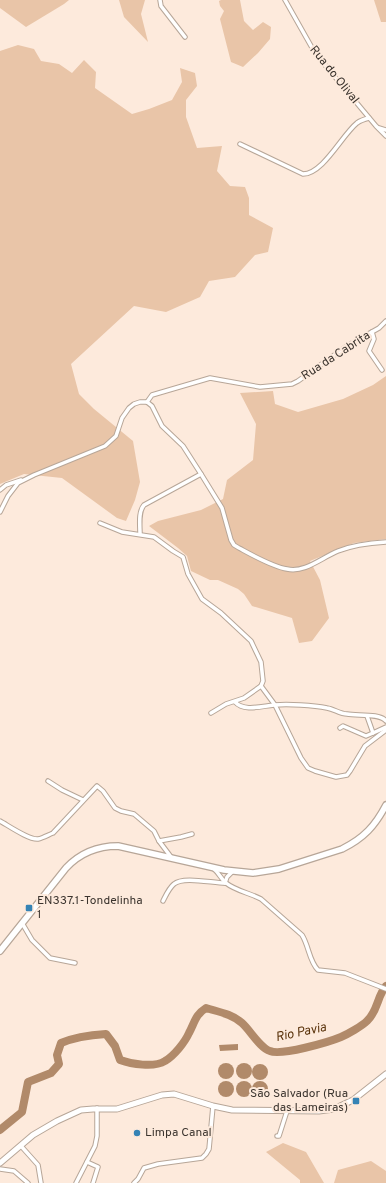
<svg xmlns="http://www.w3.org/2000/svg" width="386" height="1183" font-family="Overpass,sans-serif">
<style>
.green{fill:#e9c5a8}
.water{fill:#b18a6a}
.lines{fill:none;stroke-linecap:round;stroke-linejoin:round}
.river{stroke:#b18a6a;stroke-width:8}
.street-casing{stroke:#b7a698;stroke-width:5.5}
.secondary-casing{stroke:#b7a698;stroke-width:7}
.primary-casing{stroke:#b7a698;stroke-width:8}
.street{stroke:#fff;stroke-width:3.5}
.secondary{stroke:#fff;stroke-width:5}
.primary{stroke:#fff;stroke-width:5.5}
.poi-dot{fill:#3583b5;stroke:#fdeadc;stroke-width:1.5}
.labels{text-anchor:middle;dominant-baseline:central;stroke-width:4;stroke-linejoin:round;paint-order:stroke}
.street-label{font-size:12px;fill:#3b342e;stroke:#fdeadc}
.poi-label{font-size:12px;fill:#3b342e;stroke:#fdeadc;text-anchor:start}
.water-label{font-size:13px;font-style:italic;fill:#59320a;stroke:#fdeadc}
</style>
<rect width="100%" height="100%" fill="#fdeadc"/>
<g class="green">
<polygon points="0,0 69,0 64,4 26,27 0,8"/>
<polygon points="119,0 145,0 141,14 148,42 124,17"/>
<polygon points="221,0 240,0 244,21 253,30 263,22 271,27 270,39 258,53 243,67 231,62 220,19 224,11 220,6 219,1"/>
<polygon points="374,0 386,0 386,22 381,22"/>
<polygon points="18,45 34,49 41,61 59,64 72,73 84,60 96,72 95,88 132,114 149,109 172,100 182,82 180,68 195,73 197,86 186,100 186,117 197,148 222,146 217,171 230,186 245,187 249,198 249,215 273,228 268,252 255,255 235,277 209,281 200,297 166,312 134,306 71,364 79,394 94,409 133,441 140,482 135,500 126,521 117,518 62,478 24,474 0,484 0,51"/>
<polygon points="386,376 386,539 354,543 310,561 320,580 329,618 312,641 299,643 292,618 252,606 244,594 238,589 218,580 210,580 191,571 187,556 178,548 149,526 158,521 201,510 223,499 227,480 253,460 256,424 240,393 273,391 275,404 298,412 343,399 373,385"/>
<polygon points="283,1143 306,1152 324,1183 300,1183 300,1180 266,1152"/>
<polygon points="371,1161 386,1171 386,1183 334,1183 338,1170"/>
</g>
<g class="water">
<polygon points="238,1044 238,1050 220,1051 219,1045"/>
<circle cx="244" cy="1071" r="8"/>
<circle cx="226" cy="1071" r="8"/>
<circle cx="260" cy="1072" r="8"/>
<circle cx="260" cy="1089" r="8"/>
<circle cx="244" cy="1089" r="8"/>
<circle cx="226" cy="1089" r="8"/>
</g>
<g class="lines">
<path class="river" d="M0 1130 22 1112 28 1082 51 1073 59 1064 57 1055 61 1043C75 1037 91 1035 106 1034L115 1046 120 1060C131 1064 154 1068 165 1061 174 1056 185 1042 189 1033 195 1022 195 1015 206 1008 219 1012 232 1014 242 1023 250 1030 260 1048 270 1051 281 1056 329 1042 341 1037 348 1034 362 1026 367 1021 378 1011 377 996 386 986"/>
<defs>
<g id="street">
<polyline points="160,0 161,6 185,37"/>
<polyline points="285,0 315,53 376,126 386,136"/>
<polyline points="379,128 386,130"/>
<path d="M240 144 303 174C323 174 342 135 357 123 361 120 365 119 369 118"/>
<polyline points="372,332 374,339 369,351 382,370"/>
<polyline points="147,402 152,395 210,378 260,387 292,384 298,381 347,346 379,328 386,321"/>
<polyline points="0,490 6,485 21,480"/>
<path d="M0 512 8 496 18 483 34 475 105 446 116 436 122 418 129 408 134 404 140 402H147L152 406 162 426 183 446 201 474 222 508 231 540 234 545 239 548C252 555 273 567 287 569 305 573 321 558 338 551 353 545 369 543 386 542"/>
<polyline points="100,523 122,532 154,537 173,551 183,557 188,574 202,599 221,613 251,641 261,662 263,681 261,686 244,698 226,704 211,713"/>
<path d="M140 534C140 525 138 512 144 505L201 474"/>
<polyline points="261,686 275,705 301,758 308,768 315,771 336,777 347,775 350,771 365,746 386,730"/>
<path d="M235 702C244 712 262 706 274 705 288 704 313 705 327 708 334 709 340 714 347 714 357 716 380 713 386 721"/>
<polyline points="367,716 373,733 386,727"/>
<polyline points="340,728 343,726 366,736 373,733"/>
<polyline points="48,781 62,790 83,800"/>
<path d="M0 821C9 826 29 840 38 839 43 838 48 835 53 833L97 786 103 791 115 808 121 811 134 814 154 831 159 841 171 857"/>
<polyline points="159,841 181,837 192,834"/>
<path d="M214 869C219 873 221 879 226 883 236 891 250 893 261 899L302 935C309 946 309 961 318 970L345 973 386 989"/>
<polyline points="225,883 227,877 232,872"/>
<path d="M163 901C166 895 169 888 174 884 183 876 212 883 225 883"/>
<polyline points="22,923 32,940 50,958 75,963"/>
<polyline points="277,1136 279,1136 287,1111"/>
<polyline points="21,1146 38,1165 41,1183"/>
<polyline points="87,1162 98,1167 93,1183"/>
<polyline points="0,1169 14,1171 28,1183"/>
<polyline points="76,1183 95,1146 97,1136 97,1108"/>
<polyline points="134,1183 138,1179 144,1168 158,1164 202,1158 206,1154 209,1149 213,1106"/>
</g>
<polyline id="secondary" points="0,1163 33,1135 57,1121 81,1110 93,1109 117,1109 162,1095 174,1094 213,1106 232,1110 319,1111 334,1109 353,1100 386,1074"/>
<path id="primary" d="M0 951 66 868C80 853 98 846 118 846L224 870 253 873 279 869 342 849C364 838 375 826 386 805"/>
</defs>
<use href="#street" class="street-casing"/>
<use href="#secondary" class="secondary-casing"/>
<use href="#primary" class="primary-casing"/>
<use href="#street" class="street"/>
<use href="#secondary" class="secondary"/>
<use href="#primary" class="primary"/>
</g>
<g class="poi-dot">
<rect x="25" y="904" width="8" height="8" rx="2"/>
<rect x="352" y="1097" width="8" height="8" rx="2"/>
<circle cx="137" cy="1133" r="4"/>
</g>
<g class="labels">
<g class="street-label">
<text transform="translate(334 75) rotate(51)">Rua do Olival</text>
<text transform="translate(336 356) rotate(-33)">Rua da Cabrita</text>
</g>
<g class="poi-label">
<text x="37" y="901">EN337.1-Tondelinha<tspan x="37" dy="14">1</tspan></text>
<text x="348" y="1094" text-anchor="end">São Salvador (Rua<tspan x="348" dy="14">das Lameiras)</tspan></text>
<text x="145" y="1133">Limpa Canal</text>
</g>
<g class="water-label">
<text transform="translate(301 1033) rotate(-12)">Rio Pavia</text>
</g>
</g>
</svg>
